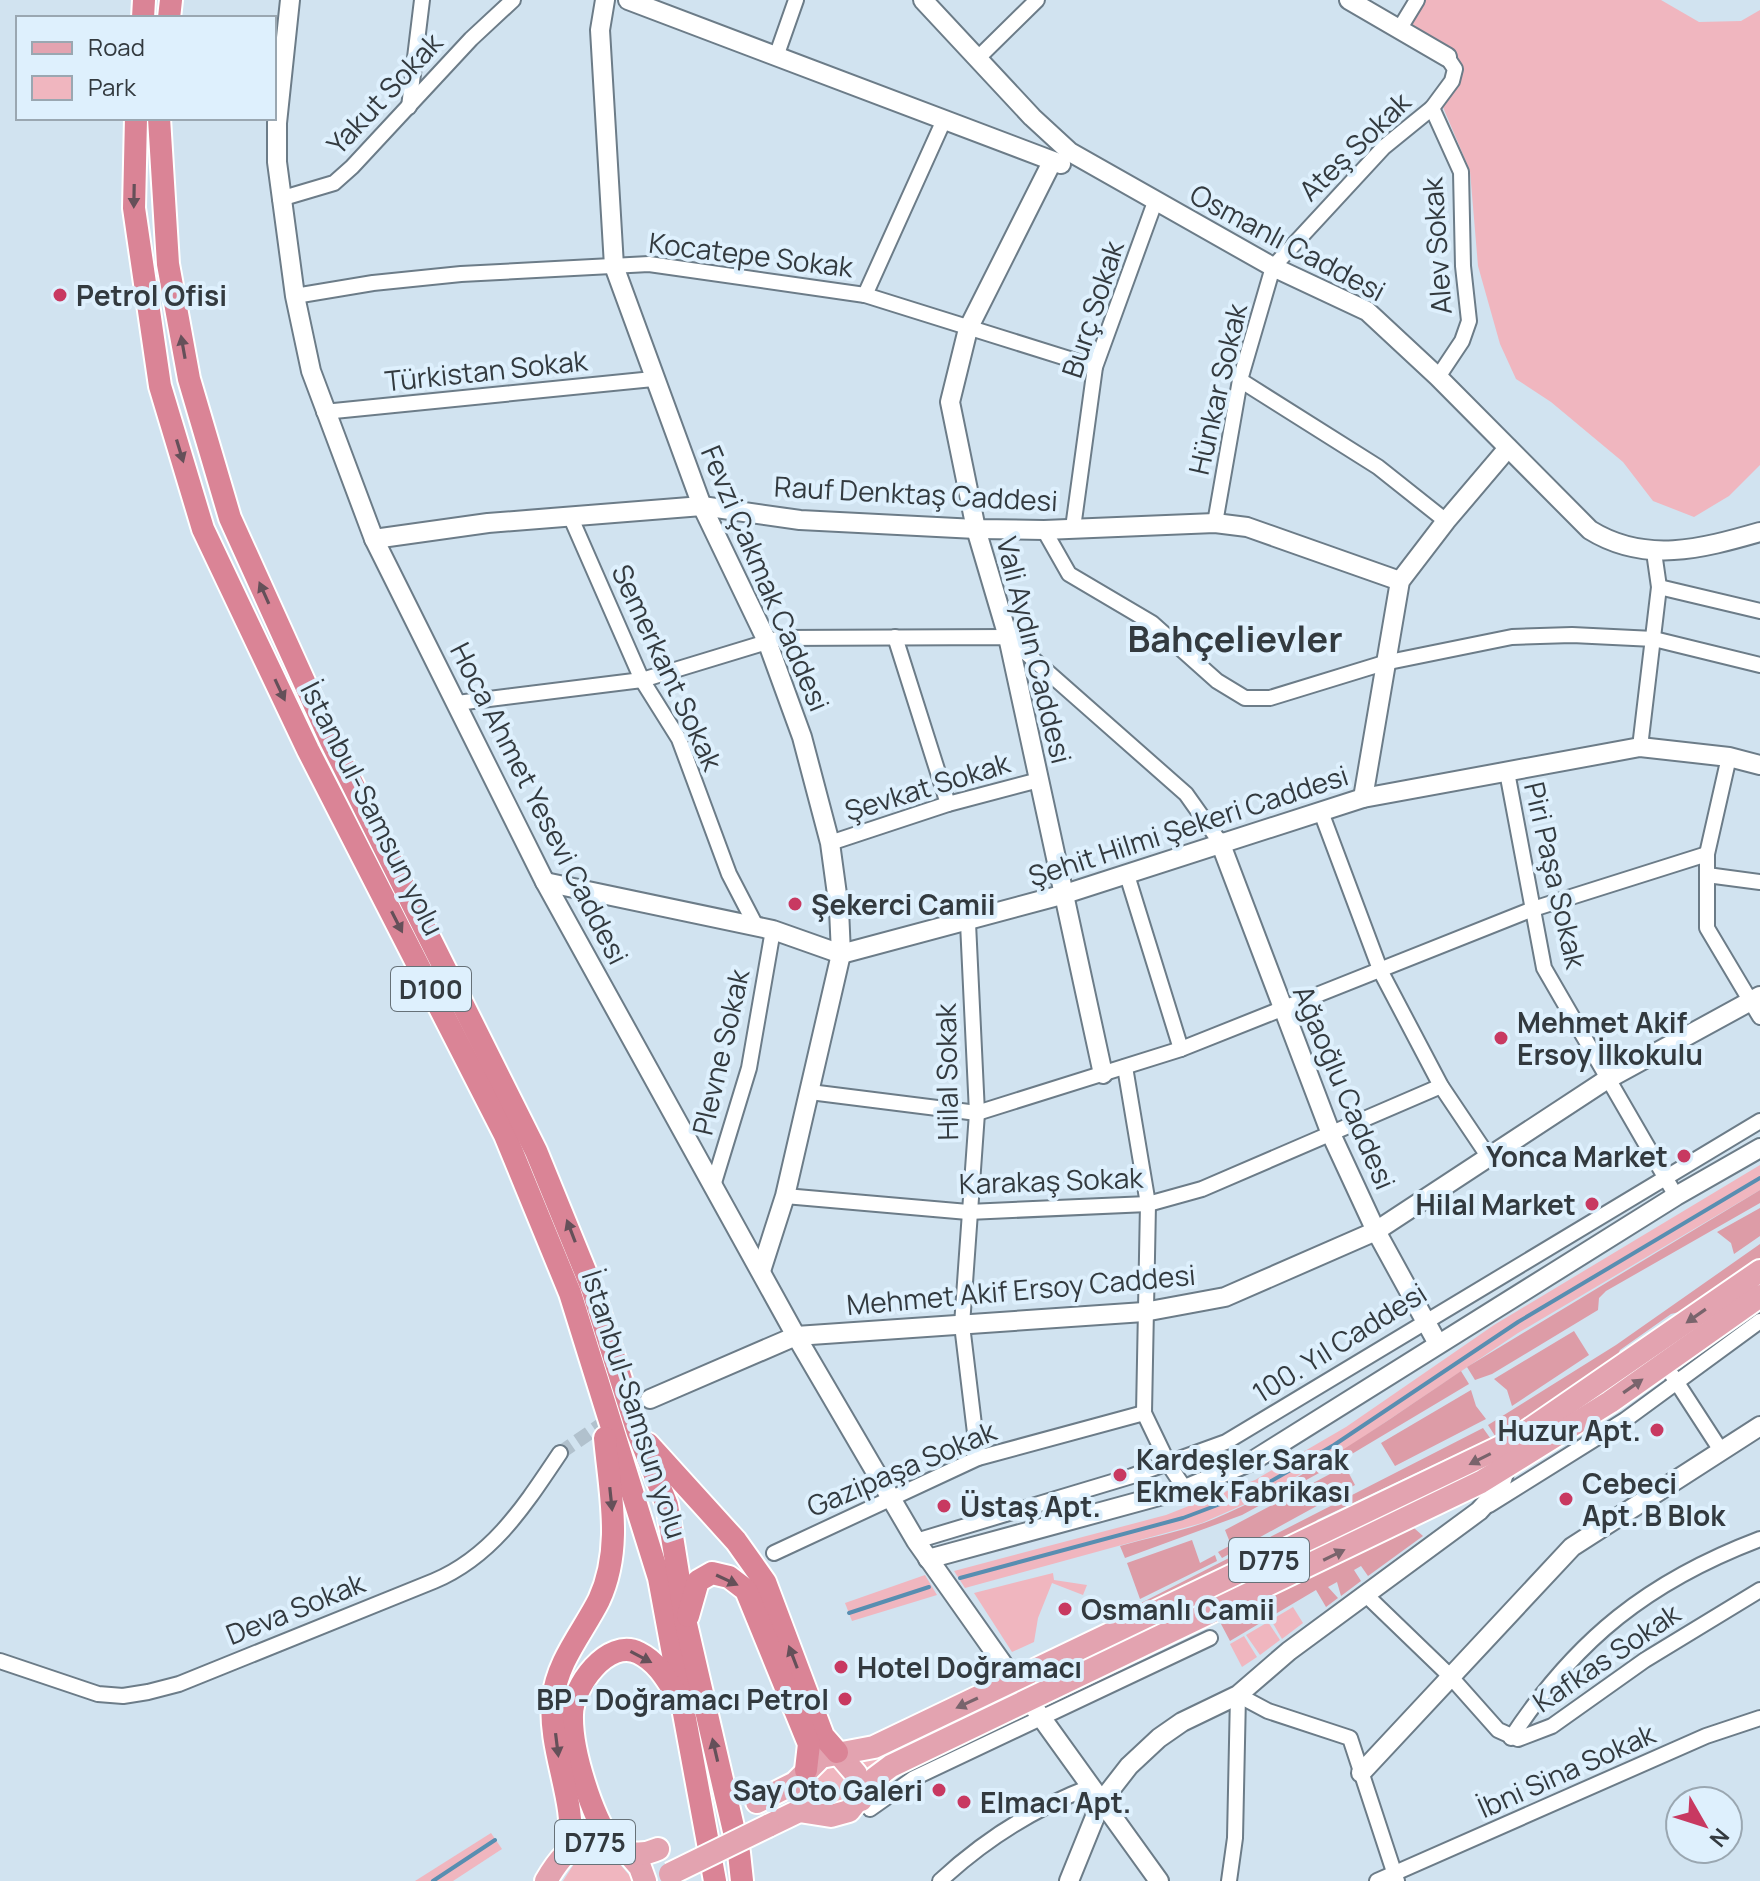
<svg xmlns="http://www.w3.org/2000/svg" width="1760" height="1881" font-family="Manrope,sans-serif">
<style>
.green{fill:#f0b6bf}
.forest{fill:#dd9ca7}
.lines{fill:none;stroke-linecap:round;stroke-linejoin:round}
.stream{stroke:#588eb1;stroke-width:4}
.minor-tunnel{stroke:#b1c1cd;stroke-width:14;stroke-dasharray:14 7;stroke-linecap:butt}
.minor-casing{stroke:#6c7c88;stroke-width:18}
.tertiary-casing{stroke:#6c7c88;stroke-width:22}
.primary-casing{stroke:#fff;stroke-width:26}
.trunk-casing{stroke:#fff;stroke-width:26}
.minor{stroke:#fff;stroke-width:14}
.tertiary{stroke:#fff;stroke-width:18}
.primary{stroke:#e3a3b0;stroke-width:22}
.trunk{stroke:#da8496;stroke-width:22}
.primary-bridge-casing{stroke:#fff;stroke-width:26;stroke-linecap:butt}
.primary-bridge{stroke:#e3a3b0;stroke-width:22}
.oneway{fill:#655059}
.oneway2{fill:#79646c}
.poi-dot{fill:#c83961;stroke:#def0fd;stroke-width:3}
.labels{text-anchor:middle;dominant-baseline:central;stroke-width:8;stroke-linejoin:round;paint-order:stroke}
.shield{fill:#def0fd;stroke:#667178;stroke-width:2}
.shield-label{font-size:26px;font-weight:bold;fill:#333a3f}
.street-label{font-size:28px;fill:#333a3f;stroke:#def0fd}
.poi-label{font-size:28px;font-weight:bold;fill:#333a3f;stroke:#def0fd;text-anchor:start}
.district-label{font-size:36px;font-weight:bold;fill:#333a3f;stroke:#def0fd}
</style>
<rect width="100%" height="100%" fill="#d1e3f0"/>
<g class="green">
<path d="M1425 0H1661L1699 22 1741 21 1760 10V465L1729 496 1694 517 1653 501 1623 462 1551 402 1516 379 1500 344 1478 266 1470 171 1442 105C1481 57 1454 49 1411 25Z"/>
<polygon points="1760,1165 1760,1190 1518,1333 1344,1450 1254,1500 1202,1523 965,1588 954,1571 1166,1515 1255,1480 1346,1427 1494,1325"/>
<polygon points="1486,1464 1489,1467 1036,1688 1032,1686 1033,1682"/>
<polygon points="1053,1573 1054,1580 1087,1585 1083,1595 1052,1583 1038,1618 1034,1642 1012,1652 974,1593"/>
<polygon points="925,1575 937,1595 852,1621 845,1603"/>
<polygon points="1293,1607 1303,1623 1282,1639 1271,1620"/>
<polygon points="1268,1622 1280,1640 1260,1655 1246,1635"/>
<polygon points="1244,1636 1257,1657 1242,1667 1230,1644"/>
<polygon points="1001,1694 1007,1696 1006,1701 861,1771 857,1764"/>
<circle cx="832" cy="1786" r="19"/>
<polygon points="491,1833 502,1849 453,1881 415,1881"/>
<polygon points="596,1856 618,1862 634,1881 563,1881 574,1864"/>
</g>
<g class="forest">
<polygon points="1760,1190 1760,1203 1606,1291 1599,1298 1598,1310 1492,1374 1475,1380 1467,1367"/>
<polygon points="1760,1208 1760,1236 1734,1254 1731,1243 1717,1232"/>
<polygon points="1760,1244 1760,1260 1691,1309 1671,1314 1620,1350 1616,1359 1497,1439 1488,1425 1616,1345"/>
<polygon points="1574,1331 1589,1355 1512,1406 1507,1390 1494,1379"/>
<path d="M1461 1371 1469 1384 1330 1467 1242 1515 1125 1558 1120 1546C1151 1537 1185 1531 1214 1519 1303 1481 1381 1425 1461 1371Z"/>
<polygon points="1471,1390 1476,1406 1486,1419 1395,1466 1381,1443"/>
<polygon points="1483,1428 1493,1442 1484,1441 1317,1520 1311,1530 1142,1606 1141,1603"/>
<polygon points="1345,1466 1355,1485 1222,1558 1218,1552 1231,1545 1225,1530"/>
<polygon points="1414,1528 1423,1536 1368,1576 1361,1566 1354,1570 1361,1581 1341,1596 1337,1582 1328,1587 1338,1598 1326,1607 1316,1590 1230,1641 1221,1624 1223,1620"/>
<polygon points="1192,1540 1200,1563 1215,1555 1217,1561 1140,1599 1127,1563"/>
</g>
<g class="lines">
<g class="stream">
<polyline points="960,1578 1183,1518 1252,1492 1334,1445 1518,1322 1760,1178"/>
<polyline points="849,1613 929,1587"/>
<polyline points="433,1881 495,1840"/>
</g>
<polyline class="minor-tunnel" points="560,1453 614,1416"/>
<defs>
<g id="minor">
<polyline points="1400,28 1417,0"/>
<polyline points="777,54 796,0"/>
<polyline points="977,59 1037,0"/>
<polyline points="409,107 422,0"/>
<polyline points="1432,108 1461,172 1463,266 1469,321 1462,341 1438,377"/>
<polyline points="280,199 334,183 352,167 471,39 513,0"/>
<polyline points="865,295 944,120"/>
<polyline points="295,296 373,283 461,274 649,264 865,295 1095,367"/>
<polyline points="1240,380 1378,467 1446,521"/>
<polyline points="324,412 653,379"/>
<polyline points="571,518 642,680 679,739 729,874 756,926"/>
<polyline points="1215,523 1240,380 1273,267 1384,147 1432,108 1452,81 1455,69 1447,57"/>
<polyline points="1073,528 1095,367 1155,202"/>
<polyline points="1044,530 1069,574 1152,623 1217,681 1245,698 1270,698 1384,663 1512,637 1572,635 1654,639 1760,665"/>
<polyline points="1659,587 1760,611"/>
<polyline points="895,637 948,804"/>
<polyline points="457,703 642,680 780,638 1008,637 1186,794 1220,842"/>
<polyline points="1640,747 1659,587 1654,552"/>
<polyline points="1729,757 1707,854 1707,928 1760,1017"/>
<polyline points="1507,772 1544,968 1676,1196"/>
<polyline points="1321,812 1381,972 1441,1086 1488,1156"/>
<polyline points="830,843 948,804 1039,780"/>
<polyline points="1127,875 1181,1049"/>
<polyline points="1707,875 1760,882"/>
<polyline points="968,923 977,1113 962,1325 978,1458"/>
<polyline points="1125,1067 1148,1204 1144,1413 1169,1465 1185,1489"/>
<polyline points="810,1092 977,1113 1181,1049 1533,909 1707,854"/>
<polyline points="713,1186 749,1068 773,930"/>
<polyline points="785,1196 968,1212 1148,1204 1202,1189 1441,1086"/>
<polyline points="1672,1375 1720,1449"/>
<polyline points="1489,1505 1625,1420 1760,1321"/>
<polyline points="916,1541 1132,1476 1226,1442 1760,1121"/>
<polyline points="774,1553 978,1458 1144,1413"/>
<polyline points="1366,1595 1450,1676 1498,1730 1518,1739 1552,1726 1645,1660 1760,1590"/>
<path d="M0 1661 98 1694 123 1696 148 1692 179 1684 434 1581C493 1556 525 1505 560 1453"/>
<polyline points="1238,1695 1268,1711 1350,1738 1397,1881"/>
<path d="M1511 1738C1576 1639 1649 1581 1760 1539"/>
<polyline points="870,1809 914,1778 1210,1638"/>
<path d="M940 1881C983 1841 1035 1808 1090 1787"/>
<polyline points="1229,1881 1235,1838 1238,1695"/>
<polyline points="1377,1881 1706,1736 1760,1718"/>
</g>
<g id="tertiary">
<polyline points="290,0 277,123 277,162 295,296 311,371 374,539 545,882 796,1336 916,1541 1015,1681"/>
<polyline points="605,0 600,30 614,266 702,506 767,641 802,737 830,843 839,909 841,954 785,1196 761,1271"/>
<polyline points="628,0 1061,164"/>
<path d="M923 0 1032 117 1070 152 1273 267 1367 311 1438 377 1590 530C1645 564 1701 549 1760 532"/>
<polyline points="1349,0 1447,57"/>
<polyline points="1052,162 968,329 950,402 976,529 1008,637 1103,1074"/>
<polyline points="374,539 488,523 702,506 800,520 976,529 1044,530 1215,523 1247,527 1400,581"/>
<polyline points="1363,798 1400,581 1446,521 1508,448"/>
<polyline points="1220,842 1331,1134 1376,1231 1438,1344"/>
<polyline points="545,882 773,930 841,954 1065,894 1363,798 1640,747 1729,757 1760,765"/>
<polyline points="650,1399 796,1336 1144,1312 1225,1297 1376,1231 1606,1080 1760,996"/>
<polyline points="928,1559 1185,1489 1254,1460 1676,1196 1760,1148"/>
<polyline points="1028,1699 1159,1881"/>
<polyline points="1361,1773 1572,1547 1760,1426"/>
<polyline points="1069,1881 1101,1802 1129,1766 1159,1738 1182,1722 1238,1695 1289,1651 1479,1511 1499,1489 1506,1467"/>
</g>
<g id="primary">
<polyline points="837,1752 856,1774 861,1800"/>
<polyline points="757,1802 795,1783 821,1757 874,1747 1513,1441 1760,1271"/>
<polyline points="768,1826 799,1811 831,1816 849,1811 875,1778 891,1766 1481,1482 1610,1402 1760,1296"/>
<polyline points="627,1852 640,1867 645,1881"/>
<path d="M546 1881C592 1801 611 1871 658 1849"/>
</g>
<g id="trunk">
<polyline points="143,18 144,0"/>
<polyline points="169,18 171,0"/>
<polyline points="136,118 134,208 160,386 203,529 308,750 505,1135 570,1293 659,1578 715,1881"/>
<polyline points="159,118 168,264 189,379 230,518 331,741 536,1151 592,1288 638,1433 667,1505 686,1624 739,1853 742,1881"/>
<polyline points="648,1444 736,1541 765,1582 823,1736 837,1752"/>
<polyline points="688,1616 698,1581 712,1573 729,1577 746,1590 809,1744 806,1770"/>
<path d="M612 1844C592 1816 571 1751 572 1715 572 1687 608 1637 639 1653 657 1662 666 1678 676 1694"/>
<path d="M570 1849C576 1798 548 1750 553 1699 557 1661 583 1632 599 1600 623 1548 610 1493 605 1438"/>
</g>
</defs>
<use href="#minor" class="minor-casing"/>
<use href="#tertiary" class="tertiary-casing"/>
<use href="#primary" class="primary-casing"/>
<use href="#trunk" class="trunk-casing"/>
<use href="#minor" class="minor"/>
<use href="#tertiary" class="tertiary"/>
<use href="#primary" class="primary"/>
<use href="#trunk" class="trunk"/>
<defs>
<polyline id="primary-bridge" points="670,1874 768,1826"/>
</defs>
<use href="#primary-bridge" class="primary-bridge-casing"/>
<use href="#primary-bridge" class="primary-bridge"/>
</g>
<defs><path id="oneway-solid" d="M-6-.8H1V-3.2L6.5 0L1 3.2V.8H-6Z" transform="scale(2)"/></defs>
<g class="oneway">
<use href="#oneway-solid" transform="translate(134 196) rotate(91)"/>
<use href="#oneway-solid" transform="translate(183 347) rotate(-100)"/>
<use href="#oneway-solid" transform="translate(180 451) rotate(73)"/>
<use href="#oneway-solid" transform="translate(264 593) rotate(-114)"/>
<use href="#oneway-solid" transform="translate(280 690) rotate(65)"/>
<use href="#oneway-solid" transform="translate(397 922) rotate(63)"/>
<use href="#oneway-solid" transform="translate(571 1231) rotate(-111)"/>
<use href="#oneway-solid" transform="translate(611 1499) rotate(84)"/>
<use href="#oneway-solid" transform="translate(727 1580) rotate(25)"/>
<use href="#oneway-solid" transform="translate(641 1657) rotate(28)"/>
<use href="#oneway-solid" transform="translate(793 1657) rotate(-111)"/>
<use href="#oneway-solid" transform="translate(557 1745) rotate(83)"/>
<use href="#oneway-solid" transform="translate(715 1750) rotate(-103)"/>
</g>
<g class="oneway2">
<use href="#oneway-solid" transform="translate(1696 1316) rotate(145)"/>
<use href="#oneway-solid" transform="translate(1633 1386) rotate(-35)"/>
<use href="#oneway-solid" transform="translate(1480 1459) rotate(153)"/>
<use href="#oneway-solid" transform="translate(1334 1555) rotate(-26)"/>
<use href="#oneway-solid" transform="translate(967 1703) rotate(155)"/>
</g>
<g class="poi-dot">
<circle cx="60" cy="295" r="8"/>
<circle cx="795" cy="904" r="8"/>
<circle cx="1501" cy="1038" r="8"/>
<circle cx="1684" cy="1156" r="8"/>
<circle cx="1592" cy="1204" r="8"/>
<circle cx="1657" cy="1430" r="8"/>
<circle cx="1120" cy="1475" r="8"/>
<circle cx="1566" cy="1499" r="8"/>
<circle cx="944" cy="1506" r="8"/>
<circle cx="1065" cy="1609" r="8"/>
<circle cx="841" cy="1667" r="8"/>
<circle cx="845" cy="1699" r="8"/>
<circle cx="939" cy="1790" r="8"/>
<circle cx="964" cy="1802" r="8"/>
</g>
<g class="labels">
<g class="shield">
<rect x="391" y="967" width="80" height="44" rx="6"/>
<rect x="1229" y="1538" width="80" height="44" rx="6"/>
<rect x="555" y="1820" width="80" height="44" rx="6"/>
</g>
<g class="shield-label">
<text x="431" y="989">D100</text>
<text x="1269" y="1560">D775</text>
<text x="595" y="1842">D775</text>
</g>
<g class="street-label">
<text transform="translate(384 93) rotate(-47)">Yakut Sokak</text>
<text transform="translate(1354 146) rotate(-44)">Ateş Sokak</text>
<text transform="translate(1288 242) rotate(28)">Osmanlı Caddesi</text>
<text transform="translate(1436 246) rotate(-94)">Alev Sokak</text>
<text transform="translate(751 254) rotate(7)">Kocatepe Sokak</text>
<text transform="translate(1092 309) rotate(-72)">Burç Sokak</text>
<text transform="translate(486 370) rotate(-6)">Türkistan Sokak</text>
<text transform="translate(1217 389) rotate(-77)">Hünkar Sokak</text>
<text transform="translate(916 493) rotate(3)">Rauf Denktaş Caddesi</text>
<text transform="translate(766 578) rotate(67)">Fevzi Çakmak Caddesi</text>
<text transform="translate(1035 650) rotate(76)">Vali Aydın Caddesi</text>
<text transform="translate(668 667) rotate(65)">Semerkant Sokak</text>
<text transform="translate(927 786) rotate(-17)">Şevkat Sokak</text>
<text transform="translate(540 803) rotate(63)">Hoca Ahmet Yesevi Caddesi</text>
<text transform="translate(373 808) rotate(63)">İstanbul-Samsun yolu</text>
<text transform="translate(1188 825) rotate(-18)">Şehit Hilmi Şekeri Caddesi</text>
<text transform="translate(1556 875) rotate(77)">Piri Paşa Sokak</text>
<text transform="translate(720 1052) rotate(-77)">Plevne Sokak</text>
<text transform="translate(946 1072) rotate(-91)">Hilal Sokak</text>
<text transform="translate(1345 1087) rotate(67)">Ağaoğlu Caddesi</text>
<text transform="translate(1051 1180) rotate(-2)">Karakaş Sokak</text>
<text transform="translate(1021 1289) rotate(-5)">Mehmet Akif Ersoy Caddesi</text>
<text transform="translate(1339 1342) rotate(-32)">100. Yıl Caddesi</text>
<text transform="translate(635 1404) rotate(72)">İstanbul-Samsun yolu</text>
<text transform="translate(901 1468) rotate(-23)">Gazipaşa Sokak</text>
<text transform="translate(295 1608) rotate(-22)">Deva Sokak</text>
<text transform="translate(1606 1657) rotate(-34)">Kafkas Sokak</text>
<text transform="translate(1566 1770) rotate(-24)">İbni Sina Sokak</text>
</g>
<g class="poi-label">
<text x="76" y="295">Petrol Ofisi</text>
<text x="811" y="904">Şekerci Camii</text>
<text x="1517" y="1022">Mehmet Akif<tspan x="1517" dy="32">Ersoy İlkokulu</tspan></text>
<text x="1668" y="1156" text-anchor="end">Yonca Market</text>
<text x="1576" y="1204" text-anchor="end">Hilal Market</text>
<text x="1641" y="1430" text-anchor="end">Huzur Apt.</text>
<text x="1136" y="1459">Kardeşler Sarak<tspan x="1136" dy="32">Ekmek Fabrikası</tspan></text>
<text x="1582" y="1483">Cebeci<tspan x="1582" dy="32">Apt. B Blok</tspan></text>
<text x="960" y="1506">Üstaş Apt.</text>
<text x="1081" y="1609">Osmanlı Camii</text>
<text x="857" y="1667">Hotel Doğramacı</text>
<text x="829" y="1699" text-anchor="end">BP - Doğramacı Petrol</text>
<text x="923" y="1790" text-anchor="end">Say Oto Galeri</text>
<text x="980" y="1802">Elmacı Apt.</text>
</g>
<g class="district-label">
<text x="1235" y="638">Bahçelievler</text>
</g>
</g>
<rect x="16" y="16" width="260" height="104" fill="#def0fd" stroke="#9aa7b1" stroke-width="2"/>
<rect x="32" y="42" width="40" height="12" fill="#e3a3b0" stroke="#9aa7b1" stroke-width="2"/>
<text x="88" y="56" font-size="24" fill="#333a3f">Road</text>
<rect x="32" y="76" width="40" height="24" fill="#f0b6bf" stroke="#9aa7b1" stroke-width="2"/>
<text x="88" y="96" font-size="24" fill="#333a3f">Park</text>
<g transform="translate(1704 1825) rotate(129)"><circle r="38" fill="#def0fd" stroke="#9aa7b1" stroke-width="2"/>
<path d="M0-6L14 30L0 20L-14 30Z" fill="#c83961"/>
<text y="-12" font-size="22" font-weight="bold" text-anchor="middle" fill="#333a3f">N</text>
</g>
</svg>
